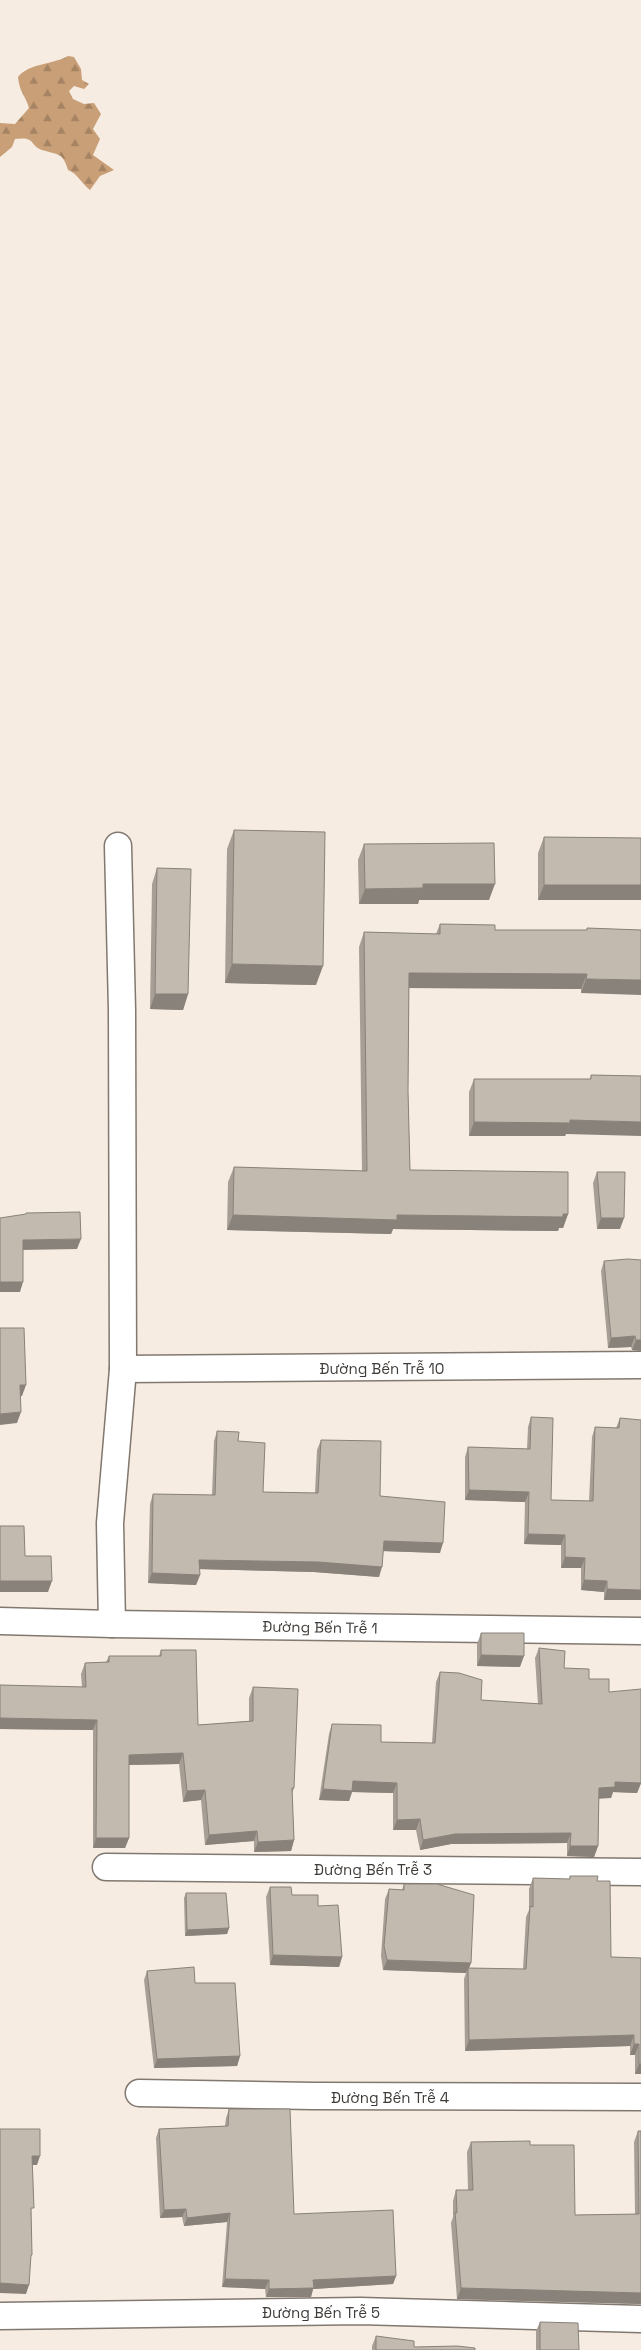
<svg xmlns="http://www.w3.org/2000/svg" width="641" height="2350" font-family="'Space Grotesk',sans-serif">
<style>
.forest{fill:url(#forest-firs)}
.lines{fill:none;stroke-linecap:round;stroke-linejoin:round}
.minor-casing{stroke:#81786f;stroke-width:29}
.minor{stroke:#fff;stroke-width:26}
.wall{fill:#a79f96}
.shaded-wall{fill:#88827a}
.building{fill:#c2b9af;stroke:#88827a}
.labels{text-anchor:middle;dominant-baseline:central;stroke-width:4;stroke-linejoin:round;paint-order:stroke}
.street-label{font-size:15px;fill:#3f3b38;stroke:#fff}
</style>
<defs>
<pattern id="forest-firs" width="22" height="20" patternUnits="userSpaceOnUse" patternTransform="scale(1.25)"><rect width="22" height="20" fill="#c99f77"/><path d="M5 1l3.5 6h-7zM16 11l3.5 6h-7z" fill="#a58363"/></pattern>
</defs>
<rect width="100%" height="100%" fill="#f6ece2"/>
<path class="forest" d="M68 56 74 57 81 69 82 80 89 84 84 89 74 86 69 91 73 99 84 104 94 103 101 114 93 129 100 139 93 155 114 170 100 176 90 190C82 184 77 173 68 170 63 152 58 155 42 150 29 145 36 136 15 139L12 147 0 157V123L15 124 29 108C25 94 20 94 18 77 29 63 52 65 68 56Z"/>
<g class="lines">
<defs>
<g id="minor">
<polyline points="123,1369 641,1365"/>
<polyline points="0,1621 112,1624 641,1631"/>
<polyline points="112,1624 110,1523 123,1369 122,1010 118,846"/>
<polyline points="106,1867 641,1872"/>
<polyline points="139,2093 313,2096 641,2097"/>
<polyline points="0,2316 360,2311 641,2319"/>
</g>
</defs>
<use href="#minor" class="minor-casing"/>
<use href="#minor" class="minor"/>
</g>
<g class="wall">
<polygon points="234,830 316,985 225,983 227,849"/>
<polygon points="544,837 641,838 641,900 538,900 538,853"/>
<polygon points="364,844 489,900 419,900 418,904 359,904 358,860"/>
<polygon points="157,868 188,994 183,1010 150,1009 152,884"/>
<polygon points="440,924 495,930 587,930 587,928 641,930 581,993 581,989 409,988 408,1091 410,1170 568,1214 563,1228 559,1228 558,1231 393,1229 391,1234 227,1230 228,1182 234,1167 362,1171 359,947 364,932 436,934"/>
<polygon points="591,1075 641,1076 566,1134 565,1136 469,1136 469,1092 474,1079 590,1079"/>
<polygon points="597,1172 620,1229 597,1229 593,1183"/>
<polygon points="604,1261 641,1351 632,1350 631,1347 608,1348 601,1271"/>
<polygon points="531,1417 551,1500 589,1501 592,1437 595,1427 616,1428 620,1418 641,1600 604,1600 604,1592 581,1590 581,1568 561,1568 561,1545 524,1544 525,1502 465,1500 465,1457 468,1447 527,1449 528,1427"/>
<polygon points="217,1431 238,1441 263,1492 315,1493 317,1450 321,1440 440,1553 383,1551 379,1577 314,1572 199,1569 200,1575 196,1585 148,1583 150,1504 153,1494 212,1495 214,1441"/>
<polygon points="481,1633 520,1667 477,1666 477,1644"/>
<polygon points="539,1648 564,1668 589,1679 609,1692 641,1783 637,1793 613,1792 611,1798 599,1798 598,1846 594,1857 567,1856 567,1843 451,1844 420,1850 416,1830 393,1830 393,1793 352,1792 349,1801 319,1800 329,1734 332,1724 381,1742 432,1743 436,1682 440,1672 481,1700 538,1704 535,1658"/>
<polygon points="161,1650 198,1725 249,1721 249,1698 253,1687 294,1788 292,1794 294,1840 291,1851 254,1852 254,1841 205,1845 201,1800 183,1802 179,1764 129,1765 129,1838 125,1848 93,1848 93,1730 0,1729 0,1685 82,1687 81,1674 85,1663 106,1662 109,1656 159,1656"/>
<polygon points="570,1876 597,1881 611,1957 641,1958 641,2074 635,2074 635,2055 630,2055 630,2046 465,2051 464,1979 466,1973 383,1970 381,1956 385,1899 389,1889 402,1890 404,1884 471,1963 469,1968 523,1969 526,1917 529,1910 529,1889 533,1878 569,1879"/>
<polygon points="270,1887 292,1895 318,1906 342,1957 339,1967 270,1965 266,1897"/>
<polygon points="186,1893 229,1928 227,1934 185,1936 184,1898"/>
<polygon points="147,1971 195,1983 240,2056 237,2066 154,2068 144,1980"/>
<polygon points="229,2109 294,2214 396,2276 393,2284 313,2289 311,2297 266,2297 265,2289 222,2287 227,2222 184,2226 182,2217 160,2218 156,2138 159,2129 225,2126 226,2118"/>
<polygon points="638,2131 641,2304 457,2299 451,2223 453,2217 453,2201 456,2190 468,2190 467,2152 471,2142 530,2145 575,2215 635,2214 634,2142"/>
<polygon points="540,2322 579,2350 536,2350 536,2331"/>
<polygon points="376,2336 414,2347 475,2350 372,2350 372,2346"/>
</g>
<g class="shaded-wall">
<polygon points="423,884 495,884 489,900 419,900 418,904 359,904 365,889"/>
<polygon points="544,885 641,885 641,900 538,900"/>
<polygon points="232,964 323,966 316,985 225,983"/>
<polygon points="409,973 587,974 581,989 404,988"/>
<polygon points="586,979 641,980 641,995 581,993"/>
<polygon points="155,994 188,994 183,1010 150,1009"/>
<polygon points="570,1120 641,1122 641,1136 566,1134 565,1136 469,1136 474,1122"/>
<polygon points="568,1214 563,1228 559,1228 558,1231 393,1229 391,1234 227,1230 233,1215"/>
<polygon points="601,1218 624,1218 620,1229 597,1229"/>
<polygon points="81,1239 77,1249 20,1250 23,1240"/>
<polygon points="0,1282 23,1282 20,1292 0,1292"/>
<polygon points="635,1336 631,1347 608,1348 611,1338"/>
<polygon points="636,1340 641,1340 641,1351 632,1350"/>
<polygon points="20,1385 26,1385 22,1396 16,1396"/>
<polygon points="21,1412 17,1423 0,1425 0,1414"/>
<polygon points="469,1490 529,1492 525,1502 465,1500"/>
<polygon points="528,1534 565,1535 561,1545 524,1544"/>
<polygon points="384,1541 443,1543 440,1553 380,1551"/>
<polygon points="565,1557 585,1558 581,1568 561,1568"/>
<polygon points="199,1560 318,1562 382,1567 379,1577 314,1572 196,1569"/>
<polygon points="152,1573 200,1575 196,1585 148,1583"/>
<polygon points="584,1580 607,1581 604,1592 581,1590"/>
<polygon points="0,1581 52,1581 48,1592 0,1592"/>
<polygon points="607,1589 641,1590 641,1600 604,1600"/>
<polygon points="481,1655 524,1656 520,1667 477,1666"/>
<polygon points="0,1718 97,1720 93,1730 0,1729"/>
<polygon points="183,1753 179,1764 125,1765 129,1755"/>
<polygon points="353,1781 397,1783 393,1793 352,1792 349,1801 319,1800 323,1789"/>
<polygon points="615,1782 641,1783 637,1793 613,1792 611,1798 595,1799 599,1788"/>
<polygon points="205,1790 201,1800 183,1802 187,1791"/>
<polygon points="420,1819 416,1830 393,1830 397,1820"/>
<polygon points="257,1831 254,1841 205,1845 209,1835"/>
<polygon points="571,1833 567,1843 451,1844 420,1850 423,1840 455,1834"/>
<polygon points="96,1838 129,1838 125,1848 93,1848"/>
<polygon points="294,1840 291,1851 254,1852 258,1842"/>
<polygon points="570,1846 598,1846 594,1857 567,1856"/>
<polygon points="229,1928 227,1934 185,1936 187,1930"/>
<polygon points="273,1955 342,1957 339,1967 270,1965"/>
<polygon points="387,1960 471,1963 468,1970 468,1968 466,1973 383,1970"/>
<polygon points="634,2035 630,2046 465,2051 469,2040"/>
<polygon points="634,2044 639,2044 635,2055 630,2055"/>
<polygon points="240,2056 237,2066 154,2068 157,2059"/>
<polygon points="639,2064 641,2064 641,2074 635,2074"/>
<polygon points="32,2156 40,2156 37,2165 28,2165"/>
<polygon points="186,2209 182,2217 160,2218 164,2210"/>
<polygon points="230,2213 227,2222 184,2226 187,2218"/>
<polygon points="396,2276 393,2284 313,2289 311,2297 266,2297 269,2289 313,2280"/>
<polygon points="225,2279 269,2280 265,2289 222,2287"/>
<polygon points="0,2283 29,2285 26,2294 0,2293"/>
<polygon points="461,2288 641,2293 641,2304 457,2299"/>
</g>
<g class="building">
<polygon points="234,830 325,832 323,966 232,964"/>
<polygon points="544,837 641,838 641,885 544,885"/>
<polygon points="494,843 495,884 423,884 423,888 365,889 364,844"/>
<polygon points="157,868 191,869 188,994 155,994"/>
<polygon points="440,924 495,925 495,930 587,930 587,928 641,930 641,980 586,979 587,974 409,973 408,1091 410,1170 568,1172 568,1214 563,1214 563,1217 397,1215 397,1220 233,1215 234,1167 367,1171 364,932 440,934"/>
<polygon points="591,1075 641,1076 641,1122 570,1120 570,1123 474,1122 474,1079 591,1079"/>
<polygon points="597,1172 625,1172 624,1218 601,1218"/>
<polygon points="80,1212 81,1239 23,1240 23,1282 0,1282 0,1218 26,1214 26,1213"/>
<polygon points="628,1259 641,1260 641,1340 636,1340 635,1336 611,1338 604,1261"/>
<polygon points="0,1328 24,1328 26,1385 20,1385 21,1412 0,1414"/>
<polygon points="531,1417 553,1418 551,1500 593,1501 595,1427 619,1428 620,1418 641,1420 641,1590 607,1589 607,1581 584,1580 585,1558 565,1557 565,1535 528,1534 529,1492 469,1490 468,1447 530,1449"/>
<polygon points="217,1431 239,1432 238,1441 265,1443 263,1492 318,1493 321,1440 381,1441 380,1496 445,1502 443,1543 384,1541 382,1567 318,1562 199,1560 200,1575 152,1573 153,1494 215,1495"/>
<polygon points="0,1526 24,1526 25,1556 51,1556 52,1581 0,1581"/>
<polygon points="481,1633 524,1633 524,1656 481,1655"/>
<polygon points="539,1648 565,1651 564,1668 589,1669 589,1679 609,1679 609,1692 641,1689 641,1783 615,1782 615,1787 599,1788 598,1846 570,1846 571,1833 455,1834 423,1840 420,1819 397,1820 397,1783 353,1781 352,1791 323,1789 332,1724 381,1725 381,1742 435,1743 440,1672 459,1673 482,1680 481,1700 542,1704"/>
<polygon points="161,1650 196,1650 198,1725 253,1721 253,1687 298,1689 294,1788 292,1788 294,1840 258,1842 257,1831 209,1835 205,1790 187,1791 183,1753 129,1755 129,1838 96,1838 97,1720 0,1718 0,1685 86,1687 85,1663 109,1662 109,1656 161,1656"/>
<polygon points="570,1876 598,1876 597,1881 610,1881 611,1957 641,1958 641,2064 639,2064 639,2044 634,2044 634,2035 469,2040 468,1968 526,1969 530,1906 533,1907 533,1878 570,1879"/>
<polygon points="404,1884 437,1884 474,1895 471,1963 387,1960 384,1946 389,1889 404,1890"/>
<polygon points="270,1887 291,1887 292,1895 318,1895 318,1906 338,1905 342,1957 273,1955"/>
<polygon points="186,1893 226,1893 229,1928 187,1930"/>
<polygon points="194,1967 195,1983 235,1983 240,2056 157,2059 147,1971"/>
<polygon points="229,2109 290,2109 294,2214 393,2210 396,2276 313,2280 314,2288 269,2289 269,2280 225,2279 230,2213 187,2218 186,2209 164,2210 159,2129 228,2126"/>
<polygon points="0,2129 40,2129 40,2156 32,2156 34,2208 31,2208 32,2255 31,2255 29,2285 0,2283"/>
<polygon points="638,2131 641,2131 641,2293 461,2288 455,2212 457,2213 456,2190 473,2190 471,2142 530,2141 530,2145 574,2145 575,2215 639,2214"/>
<polygon points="540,2322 578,2323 579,2350 540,2350"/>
<polygon points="376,2336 414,2341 414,2347 457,2346 475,2348 475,2350 376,2350"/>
</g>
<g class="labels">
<g class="street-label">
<text x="382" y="1368">Đường Bến Trễ 10</text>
<text transform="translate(320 1627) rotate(1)">Đường Bến Trễ 1</text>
<text x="373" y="1869">Đường Bến Trễ 3</text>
<text x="390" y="2097">Đường Bến Trễ 4</text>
<text x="321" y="2312">Đường Bến Trễ 5</text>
</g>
</g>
</svg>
